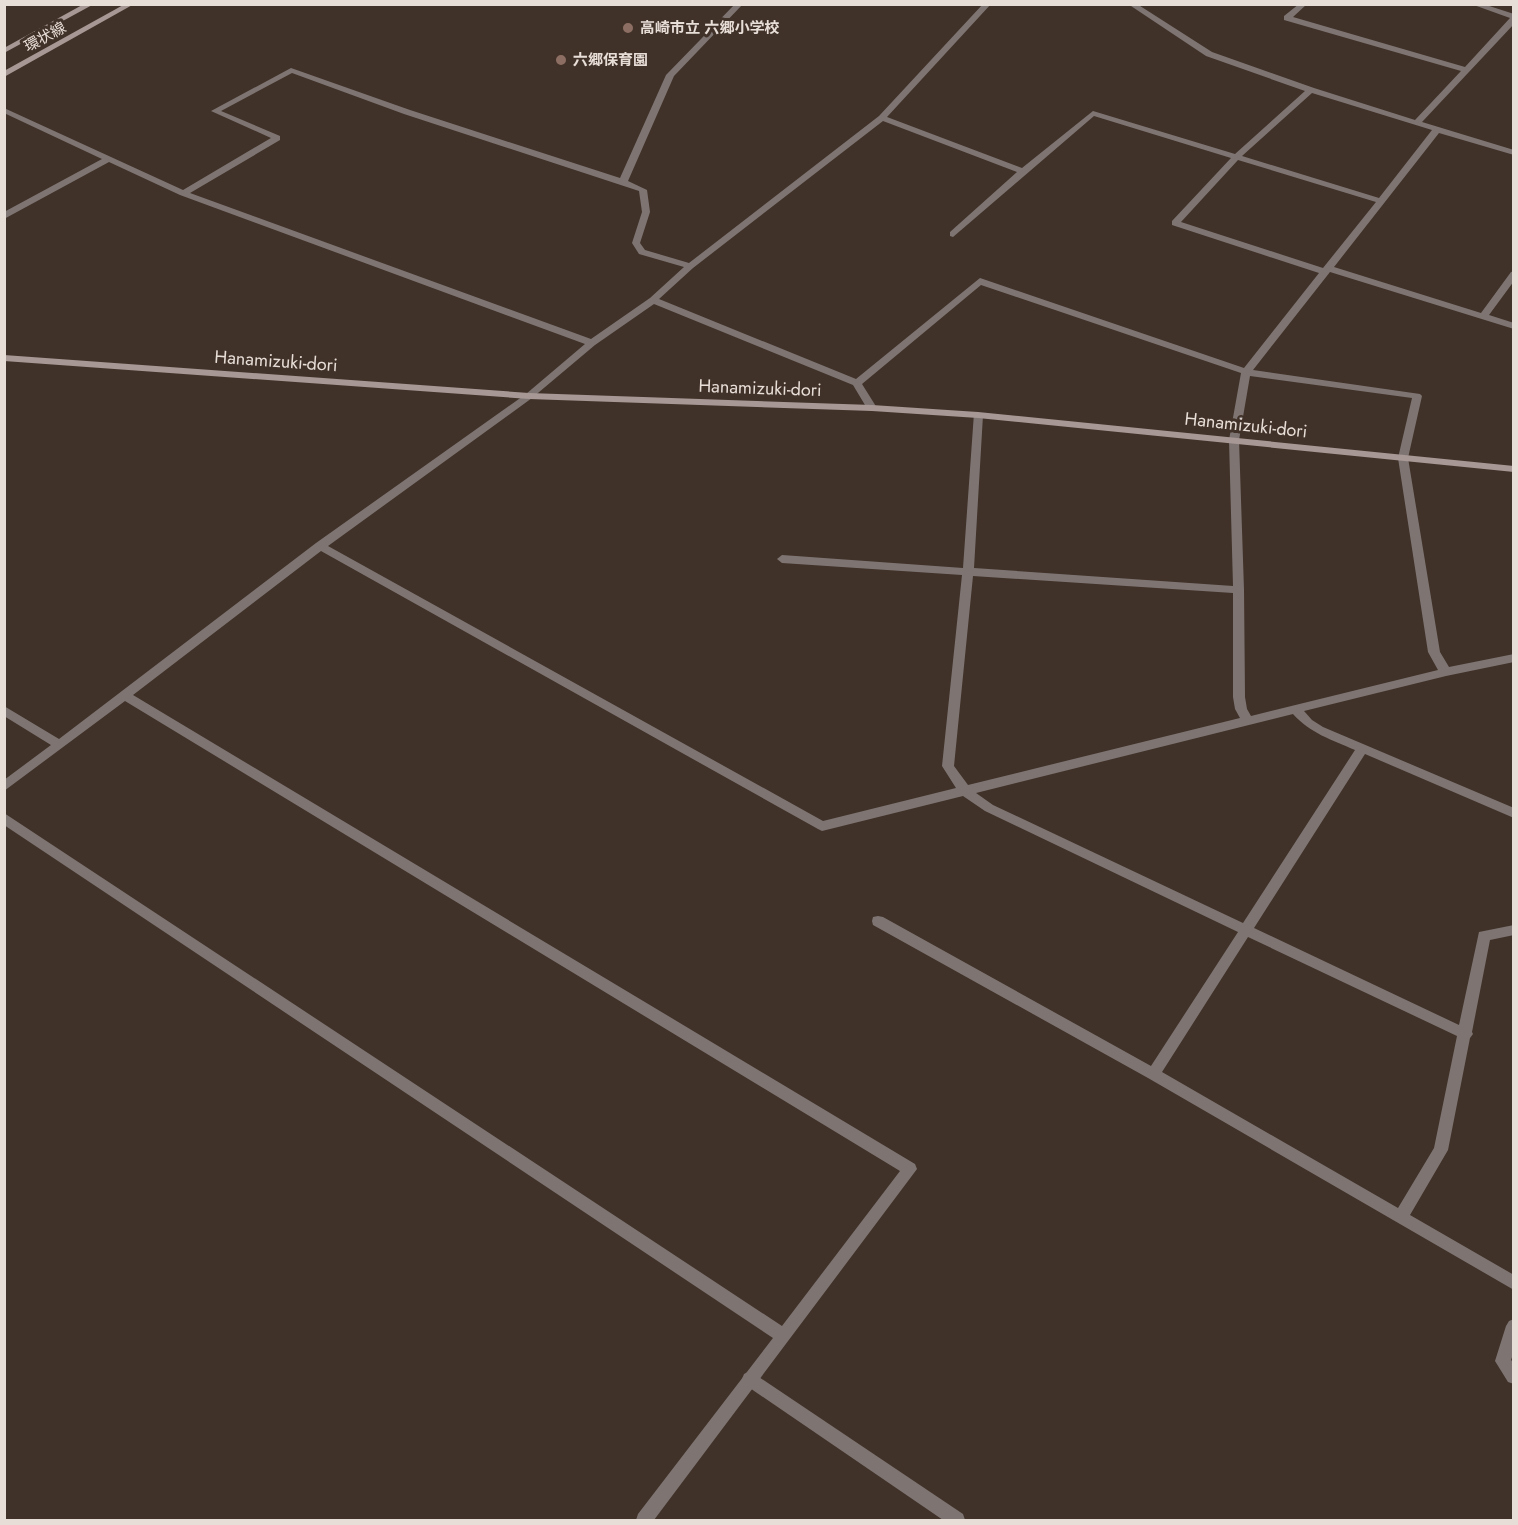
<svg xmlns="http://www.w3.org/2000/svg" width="1518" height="1525" font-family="Jost,'Noto Sans JP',sans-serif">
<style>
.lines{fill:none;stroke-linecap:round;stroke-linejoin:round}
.lane{fill:#7e7573;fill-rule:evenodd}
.street{fill:#7e7573;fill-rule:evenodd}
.secondary{fill:#a79895;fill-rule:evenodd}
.education-dot{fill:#8d6e63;stroke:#413229;stroke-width:2}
.labels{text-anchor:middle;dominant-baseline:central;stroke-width:6;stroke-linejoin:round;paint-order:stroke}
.far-poi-label{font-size:15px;font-weight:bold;fill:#e8ded8;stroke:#413229;text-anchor:start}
.far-street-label{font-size:15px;fill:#e8ded8;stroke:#413229}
.street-label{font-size:18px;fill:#e8ded8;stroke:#413229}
</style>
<rect width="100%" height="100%" fill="#413229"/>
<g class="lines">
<path class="lane" d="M750 1371 963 1514 965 1520H943L744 1384 742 1379 744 1374Z"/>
<path class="street" d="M735 4H743L674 76 628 181 647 190 650 212 640 243 645 250 689 263 879 116 983 4H991L887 117 1022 168 1093 111 1235 154 1305 91 1206 56 1128 4H1137L1212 52 1314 88 1415 120 1461 71 1284 20V16L1299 4H1307L1293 17 1465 67 1510 18 1471 4H1483L1514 14V24L1422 122 1514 150V155L1439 133 1334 267 1481 313 1511 272 1514 271V281L1489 315 1514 323V329L1330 272 1253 370 1420 394 1422 396 1408 458 1440 652 1449 667 1514 654V662L1446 676 1304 711 1312 720 1323 727 1514 808V818L1365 754 1254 928 1459 1025 1479 932 1514 925V935L1490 940 1472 1032 1473 1034 1470 1038 1448 1150 1410 1215 1514 1275V1290L1148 1078 873 925 872 921 873 917 878 916 883 917 1151 1066 1238 932 985 811 963 796 822 831 818 829 321 551 133 695 915 1164 917 1169 654 1520H636L638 1514 773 1338 4 825V813L782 1326 900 1171 125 701 4 791V780L51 745 4 716V706L59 739 316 543 526 394 585 344 180 195 109 162 4 219V212L102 159 4 113V108L183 190 271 138 211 111 291 68 410 110 620 178 666 75ZM292 73 404 114 639 191 642 212 632 243 639 254 684 267 650 298 591 339 190 193 280 140V136L221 111ZM1312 93 1432 130 1379 198 1242 156ZM1094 116 1231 158 1172 221V225L1319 273 1244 368 980 278 856 379 659 299 693 268 883 121 1017 172 950 232V236L953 237ZM1238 160 1376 202 1323 268 1181 222ZM981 285 1241 373 1229 440 1233 586 974 568 983 415 978 412 974 413 963 568 782 555 777 559 782 563 962 575 942 766 956 788 823 821 328 546 532 398 595 345 654 304 853 385 868 410 872 411 877 408 862 384ZM1250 376 1412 398 1398 458 1428 652 1438 670 1251 716 1247 709 1245 697 1244 590 1239 440ZM973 576 1233 593V697L1235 709 1240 718 968 785 954 766ZM1293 714C1310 733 1332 740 1355 750L1243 923 993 805 976 793ZM1248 937 1457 1036 1434 1148 1398 1208 1162 1072Z
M1514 1319V1352L1511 1360 1514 1363V1384L1508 1382 1495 1361 1506 1326 1509 1321Z"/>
<path class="secondary" d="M84 4H94L4 53V48Z
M125 4H134L4 77V71Z
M4 355 529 393 872 405 978 412 1514 466V472L978 418 872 411 529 399 4 361Z"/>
</g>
<g class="education-dot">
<circle cx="628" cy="28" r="6"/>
<circle cx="561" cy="60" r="6"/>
</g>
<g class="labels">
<g class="far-poi-label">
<text x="640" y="28">高崎市立 六郷小学校</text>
<text x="573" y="60">六郷保育園</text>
</g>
<g class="far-street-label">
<text transform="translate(45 37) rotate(-29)">環状線</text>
</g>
<g class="street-label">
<text transform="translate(276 361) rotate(4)">Hanamizuki-dori</text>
<text transform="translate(760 388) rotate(2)">Hanamizuki-dori</text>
<text transform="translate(1246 425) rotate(6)">Hanamizuki-dori</text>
</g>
</g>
<rect width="1518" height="1525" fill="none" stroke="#e8ded8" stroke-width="12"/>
</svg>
